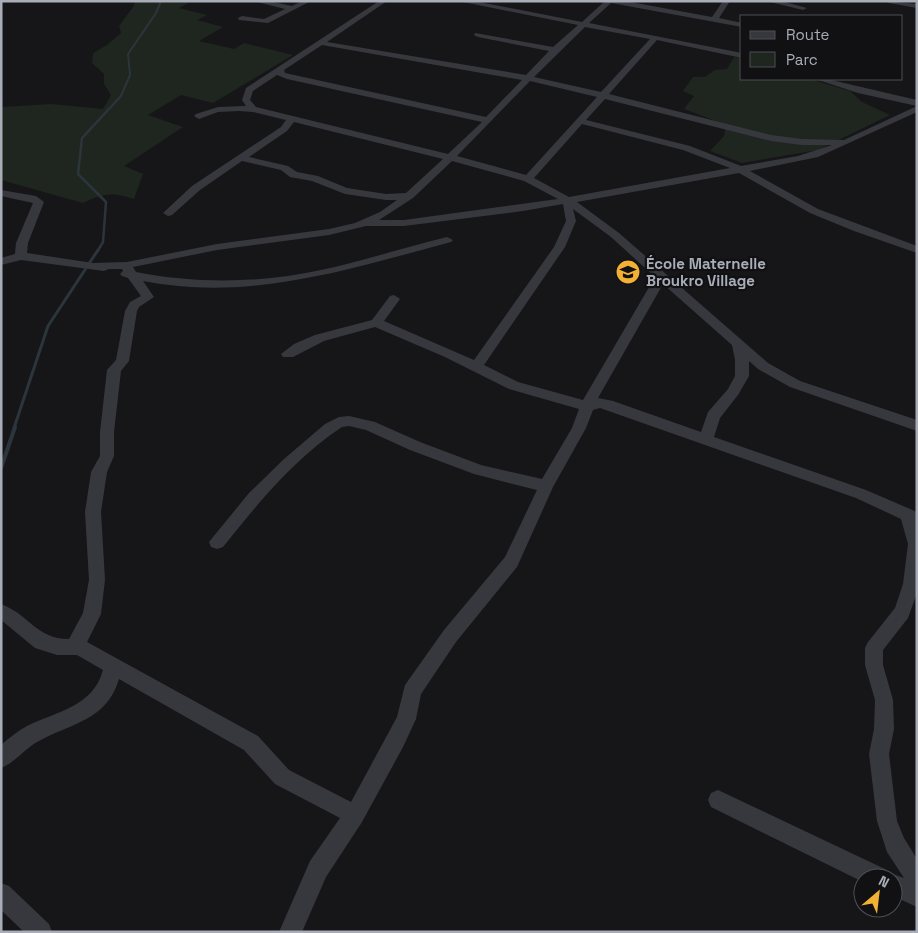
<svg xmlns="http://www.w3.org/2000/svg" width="918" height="933" font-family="'Space Grotesk',sans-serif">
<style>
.green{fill:#1e261f}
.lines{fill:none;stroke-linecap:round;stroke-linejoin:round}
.stream-far3{stroke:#2c353c;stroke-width:2}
.stream-far2{stroke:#2c353c;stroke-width:2.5}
.stream-far1{stroke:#2c353c;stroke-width:3}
.stream{stroke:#2c353c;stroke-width:4}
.minor{fill:#37383d;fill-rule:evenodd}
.labels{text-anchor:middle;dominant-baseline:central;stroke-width:4.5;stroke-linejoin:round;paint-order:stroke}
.far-poi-label{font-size:15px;font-weight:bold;fill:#a8adb8;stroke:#111113;text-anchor:start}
</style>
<rect width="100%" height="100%" fill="#161618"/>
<path class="green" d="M135 1H192L179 8 207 15 197 20 223 27 199 41 234 49 244 43 293 55 213 103 181 95 148 115 183 127 124 166 143 174 134 199C112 192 104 193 83 203L1 180V107L51 104 103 109 111 95 104 84V74L92 63 93 53 107 45 121 33 119 26 133 7Z
M734 57 742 58V79H810L850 91 862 102 890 115 818 150 742 163 710 151 724 136 726 125 684 109 694 96 683 91 693 77H705L715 70 727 69Z"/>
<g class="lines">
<path class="stream-far3" d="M107 111 121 96 130 75 128 54 156 13 161 1"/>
<path class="stream-far2" d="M97 252 103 242 106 202 78 174 82 138 108 110"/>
<path class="stream-far1" d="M14 428 48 326 98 250"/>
<path class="stream" d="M1 468 15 427"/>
<path class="minor" d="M253 1H269L292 6 302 1H311L268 23 239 20 238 18 242 16 264 19 285 9Z
M379 1H387L327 42 526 75 549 51 478 37 474 35 475 33 553 47 578 25 458 1H474L582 22 605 1H625L712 17 723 1H730L719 18 742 23V27L611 3 589 23 742 53V58L657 40 609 94 771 135 802 139 844 140 917 106V112L818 157 750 171 818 209 917 246V253L854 231 810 213 739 173 577 202 619 233 768 363 800 381 917 420V431L790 387 758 369 749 361V376L738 395 720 418 714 437 866 490 917 512V593L908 618 883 650V665L893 700 894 729 889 754 897 821 904 838 917 859V907L893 896V878H863V882L711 807 708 800 711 793 718 790 887 870 889 876 893 874 904 878 887 852 877 821 869 754 874 729 875 700 865 665V648L868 642 895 608 903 584 908 544 901 519 856 498 600 408 593 410 586 428 553 487 517 567 456 642 421 694 416 719 403 747 362 822 326 877 302 932H279L310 861 340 818 275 784 244 750 119 679C107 720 72 723 39 741 25 748 16 762 1 768V745C9 738 18 731 27 726 57 711 93 707 103 670L77 655H57L35 648 1 620V604C30 615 36 639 69 639L83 613 89 580 85 512 91 472 100 456V432L107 370 116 360 125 311 130 302 141 296 128 278 122 276 120 274 123 271 122 269H109L104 271 21 260 1 265V258L15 254 16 243 33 203 1 196V190L36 196 44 202 28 243 27 253 93 263 127 262 217 244 329 229 355 223 380 212 397 200H386L345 194 312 181 290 177 281 170 242 161 200 190 172 215 168 216 163 213 192 186 281 127 286 120 253 112 239 111 218 112 199 119 194 116 196 114 218 107 246 106 242 100 246 88ZM585 27 650 39 601 92 534 77ZM322 45 522 80 486 117 285 73 284 70ZM277 75 287 79 482 122 448 154 256 107 250 100 253 91ZM530 81 597 97 526 175 457 156ZM605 99 771 141 802 145H832L798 156 741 166 690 146 586 120ZM294 122 443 159 406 193 386 194 347 188 318 176 297 172 288 166 249 157 287 131ZM582 124 683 150 730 168 569 197 534 178ZM452 161 524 181 558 199 404 220H379L413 198ZM563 204 566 221 554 247 474 360 384 321 400 299 394 295 390 296 372 320 315 335 294 344 281 354 283 357H293L324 341 375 327 445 357 509 389 579 409 572 428 542 479 481 465 420 442 375 422 349 416 339 417 325 424 284 459 249 493 209 542 211 547 217 549 223 547C258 503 295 458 342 427L349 426 366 430 410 450 474 474 537 490 505 557 444 630 405 685 397 717 351 802 289 770 258 736 87 642 101 614 105 580 101 512 107 472 114 456V432L121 371 129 361 137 311 139 307 154 297 143 281C249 302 350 269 451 242L453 240 447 237C405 247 364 261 321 270 261 283 197 284 136 272L133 267 217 250 329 235 366 226H404L523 211ZM573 209 611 237 655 277 583 400 518 382 484 365 565 247 576 221ZM663 284 732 345 735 360V376L728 389 708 412 701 432 613 401 598 398Z
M766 1H781L807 8 803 10Z
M886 1 917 4V8L889 3Z
M815 79H827L917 100V106L858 93Z
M1 883 9 886 49 924 52 932H24L1 910Z"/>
</g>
<defs>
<symbol id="school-disc" viewBox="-11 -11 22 22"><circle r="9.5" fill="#f2b134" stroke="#111113"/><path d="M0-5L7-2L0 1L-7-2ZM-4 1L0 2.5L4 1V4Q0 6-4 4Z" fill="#111"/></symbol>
</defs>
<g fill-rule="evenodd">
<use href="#school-disc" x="614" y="258" width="28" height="28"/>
</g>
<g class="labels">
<g class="far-poi-label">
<text x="646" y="263">École Maternelle<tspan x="646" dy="17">Broukro Village</tspan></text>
</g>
</g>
<rect width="918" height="933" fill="none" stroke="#a8adb8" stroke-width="5"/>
<rect x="740" y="15" width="162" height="65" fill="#111113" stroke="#4d4f55"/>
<rect x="750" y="31" width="25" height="8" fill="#37383d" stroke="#4d4f55"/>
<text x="786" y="40" font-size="15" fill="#a8adb8">Route</text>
<rect x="750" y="52" width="25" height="15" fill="#1e261f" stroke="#4d4f55"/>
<text x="786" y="65" font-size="15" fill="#a8adb8">Parc</text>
<g transform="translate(878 893) rotate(28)"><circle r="24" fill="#111113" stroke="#4d4f55"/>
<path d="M0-4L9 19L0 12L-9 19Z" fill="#f2b134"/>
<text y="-8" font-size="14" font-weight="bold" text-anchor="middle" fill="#a8adb8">N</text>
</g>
</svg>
